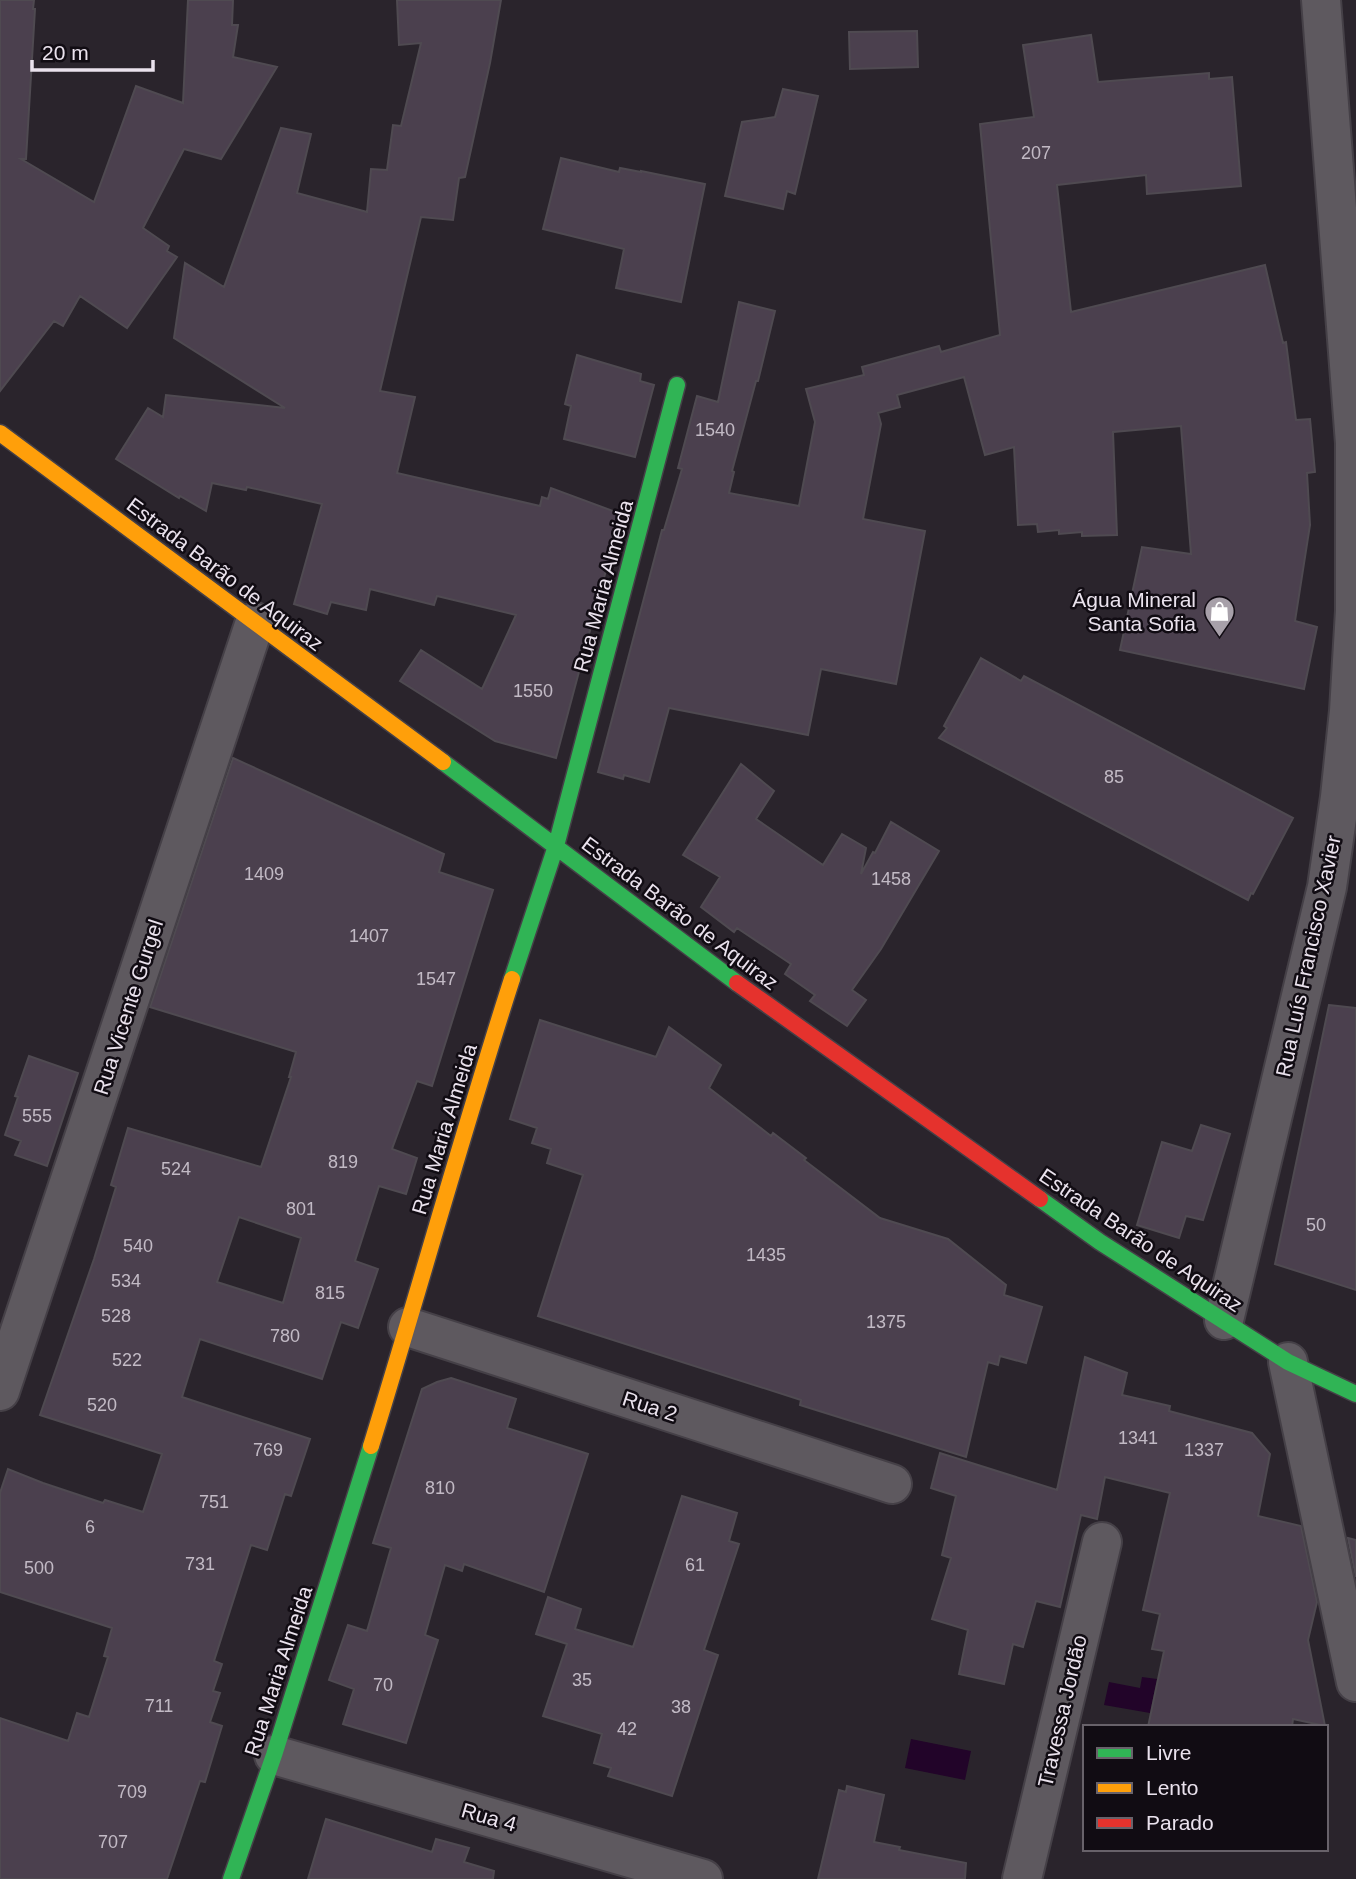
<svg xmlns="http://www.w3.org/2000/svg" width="1356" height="1879" font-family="Arial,sans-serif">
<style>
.water{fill:#220429}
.building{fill:#4b404e;stroke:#4f4a51;stroke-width:2;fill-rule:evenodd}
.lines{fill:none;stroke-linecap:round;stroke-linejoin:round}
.street-casing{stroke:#454047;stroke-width:42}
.fast-casing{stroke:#454047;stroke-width:19}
.slow-casing{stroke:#454047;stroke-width:19}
.jam-casing{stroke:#454047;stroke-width:19}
.street{stroke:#5e595f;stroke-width:38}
.fast{stroke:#30b455;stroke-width:16}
.slow{stroke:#ff9f0a;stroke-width:16}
.jam{stroke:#e5322d;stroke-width:16}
.labels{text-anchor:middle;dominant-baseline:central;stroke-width:5;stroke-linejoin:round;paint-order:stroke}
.number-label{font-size:18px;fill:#c2bac5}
.street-label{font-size:21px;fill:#eae2ed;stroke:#110c13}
.poi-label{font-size:21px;fill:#eae2ed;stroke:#110c13;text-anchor:end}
</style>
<rect width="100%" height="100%" fill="#2a242c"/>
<path class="water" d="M1142 1677 1157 1679 1150 1713 1104 1705 1109 1682 1140 1688Z
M911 1739 971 1751 965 1780 905 1768Z"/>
<path class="building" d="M0 0H34L33 9H35L26 159H21L94 202 136 86 183 103 188 0H233L232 25H238L233 57 277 67 221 159 184 149 143 228 169 246 167 251 177 257 127 328 80 296 63 326 54 321 0 391Z
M397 0H501L490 63 465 177 459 178 453 220 421 217 380 391 415 397 397 473 540 506 542 497 548 499 551 488 621 514 556 758 495 741 400 681 421 650 482 689 516 615 437 596 434 605 370 589 366 610 331 602 327 614 294 604 322 504 247 487 246 490 212 483 206 511 180 496 179 498 116 459 148 408 163 417 166 395 285 408 174 338 185 263 224 287 281 128 311 134 297 193 367 212 371 169 387 170 393 125 401 126 421 43 399 45Z
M917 31 918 67 850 69 849 32Z
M1091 35 1098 82 1209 73V79L1232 77 1241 186 1147 194 1146 175 1057 185 1071 312 1265 265 1283 343 1286 342 1296 420 1310 419 1315 472 1307 473 1310 525 1295 621 1317 627 1304 689 1120 650 1142 547 1191 554 1181 426 1113 432 1117 535 1082 536V532L1059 534V530L1038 532 1037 524 1018 525 1014 447 985 455 964 377 897 395 900 407 878 413 881 424 863 519 925 531 896 684 821 669 808 735 669 708 649 782 624 775 623 779 598 772 662 530H664L682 469 678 468 697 396 718 402 739 302 775 311 758 381H756L732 471 734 472 729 493 799 506 815 422 806 389 864 375 862 367 939 346 941 352 1000 335 980 124 1034 117 1023 45Z
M783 89 818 96 795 194 787 191 783 209 725 196 742 122 775 117Z
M561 158 619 172 620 168 641 172V171L705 184 681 302 616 288 624 249 543 229Z
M577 355 641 374 640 381 654 385 635 457 564 439 571 406 565 404Z
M981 658 1021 681 1024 676 1293 818 1253 894 1251 893 1248 900 939 738 947 728 944 726Z
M233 758 444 854 439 872 493 890 432 1086 417 1081 392 1149 417 1158 406 1194 379 1186 355 1261 378 1269 358 1328 341 1322 322 1379 200 1339 182 1397 310 1439 291 1496 285 1494 267 1550 251 1545 214 1661 222 1664 213 1691 220 1693 210 1722 222 1726 205 1782 200 1781 167 1879H0V1718L68 1741 77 1713 89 1717 108 1657 104 1656 112 1628 0 1592V1493L8 1469 43 1483 103 1503 105 1500 143 1512 162 1454 40 1415 94 1259 116 1187 111 1185 128 1128 261 1167 291 1077H289L296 1052 150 1007ZM239 1217 301 1238 283 1303 217 1282Z
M741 764 774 791 756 819 823 865 842 834 866 848 861 874 873 852 875 853 891 822 939 851 881 949 852 990 866 1000 847 1026 810 1001 815 995 785 974 791 964 737 928 734 932 701 907 720 877 683 855Z
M1329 1005 1356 1008V1290L1275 1264Z
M540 1020 656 1057 669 1027 721 1065 709 1088 771 1136 773 1133 806 1158 804 1160 880 1218 948 1239 1006 1285 1004 1295 1042 1307 1026 1363 1000 1356 998 1365 988 1362 966 1457 800 1405 801 1400 538 1316 583 1175 547 1163 551 1149 532 1143 537 1128 510 1119Z
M29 1056 78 1073 47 1166 15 1155 21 1141 5 1135 18 1097 15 1096Z
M1201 1125 1230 1134 1203 1220 1186 1216 1179 1238 1137 1225 1162 1142 1192 1151Z
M1085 1357 1127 1373 1122 1395 1170 1406 1169 1411 1252 1433 1270 1454 1258 1516 1301 1526 1317 1602 1308 1640 1325 1726 1293 1719 1292 1727H1148L1164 1651 1152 1649 1160 1614 1143 1610 1170 1493 1105 1477 1097 1519 1081 1515 1060 1607 1036 1601 1023 1647 1013 1644 1004 1684 959 1674 968 1630 932 1619 951 1558 942 1555 956 1496 931 1488 940 1453 1057 1490Z
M451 1378 516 1399 507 1428 588 1454 544 1592 464 1564 462 1571 445 1565 425 1635 438 1640 406 1743 343 1724 354 1689 329 1680 348 1625 367 1631 391 1548 373 1543 422 1389 437 1382Z
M682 1496 737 1513 729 1541 739 1544 704 1650 718 1655 672 1796 608 1776 611 1768 594 1763 602 1734 543 1716 567 1644 536 1634 548 1597 581 1609 575 1629 633 1647Z
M1348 1538 1356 1540V1577Z
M847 1786 884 1795 874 1842 900 1847 899 1850 966 1863 965 1879H818L839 1790 846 1792Z
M326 1819 432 1852 436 1839 469 1848 464 1862 494 1871 493 1879H308Z"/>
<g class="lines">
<defs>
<path id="street" d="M1224 1320 1327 887 1340 797 1349 711 1355 611V443L1321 0
M408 1327 892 1484
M1288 1362 1356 1682
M0 1391 255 622
M274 1755 703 1879
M1022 1879 1102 1542"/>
<path id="fast" d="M443 762 737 983
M512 979 556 846 677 385
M1040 1199 1100 1242 1288 1362 1356 1394
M231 1879 274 1755 371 1446"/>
<path id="slow" d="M0 433 443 762
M371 1446C419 1291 462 1134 512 979"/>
<path id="jam" d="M737 983 1040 1199"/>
</defs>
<use href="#street" class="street-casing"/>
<use href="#fast" class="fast-casing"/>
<use href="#slow" class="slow-casing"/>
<use href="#jam" class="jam-casing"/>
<use href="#street" class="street"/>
<use href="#fast" class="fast"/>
<use href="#slow" class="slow"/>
<use href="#jam" class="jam"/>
</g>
<defs>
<symbol id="shop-pin" viewBox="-11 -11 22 30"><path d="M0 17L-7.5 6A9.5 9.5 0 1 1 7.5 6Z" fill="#a7a0a9" stroke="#110c13"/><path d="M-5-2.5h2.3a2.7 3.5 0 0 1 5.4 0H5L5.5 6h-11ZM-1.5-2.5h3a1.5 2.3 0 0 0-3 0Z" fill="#fff"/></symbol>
</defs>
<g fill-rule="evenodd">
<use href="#shop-pin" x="1202" y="594" width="35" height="47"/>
</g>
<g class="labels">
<g class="number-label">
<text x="1036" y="153">207</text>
<text x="715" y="430">1540</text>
<text x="533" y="691">1550</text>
<text x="1114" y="777">85</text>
<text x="264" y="874">1409</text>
<text x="891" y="879">1458</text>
<text x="369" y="936">1407</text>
<text x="436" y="979">1547</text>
<text x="37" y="1116">555</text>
<text x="343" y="1162">819</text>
<text x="176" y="1169">524</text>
<text x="301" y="1209">801</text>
<text x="1316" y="1225">50</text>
<text x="138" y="1246">540</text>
<text x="766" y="1255">1435</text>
<text x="126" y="1281">534</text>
<text x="330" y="1293">815</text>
<text x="116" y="1316">528</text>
<text x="886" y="1322">1375</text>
<text x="285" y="1336">780</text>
<text x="127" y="1360">522</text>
<text x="102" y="1405">520</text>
<text x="1138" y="1438">1341</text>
<text x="268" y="1450">769</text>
<text x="1204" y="1450">1337</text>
<text x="440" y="1488">810</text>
<text x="214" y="1502">751</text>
<text x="90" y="1527">6</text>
<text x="200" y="1564">731</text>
<text x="695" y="1565">61</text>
<text x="39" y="1568">500</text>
<text x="582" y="1680">35</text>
<text x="383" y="1685">70</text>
<text x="159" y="1706">711</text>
<text x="681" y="1707">38</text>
<text x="627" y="1729">42</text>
<text x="132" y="1792">709</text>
<text x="113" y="1842">707</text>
</g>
<g class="street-label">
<text transform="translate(225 574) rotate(37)">Estrada Barão de Aquiraz</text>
<text transform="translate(603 586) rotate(-75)">Rua Maria Almeida</text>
<text transform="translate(680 913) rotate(37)">Estrada Barão de Aquiraz</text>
<text transform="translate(1308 956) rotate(-78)">Rua Luís Francisco Xavier</text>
<text transform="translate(128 1007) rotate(-72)">Rua Vicente Gurgel</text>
<text transform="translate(444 1129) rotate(-73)">Rua Maria Almeida</text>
<text transform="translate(1141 1240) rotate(34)">Estrada Barão de Aquiraz</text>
<text transform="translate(650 1406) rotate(18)">Rua 2</text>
<text transform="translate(278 1671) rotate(-72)">Rua Maria Almeida</text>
<text transform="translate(1062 1711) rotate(-77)">Travessa Jordão</text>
<text transform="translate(489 1817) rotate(16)">Rua 4</text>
</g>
<g class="poi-label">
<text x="1196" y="599">Água Mineral<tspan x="1196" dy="24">Santa Sofia</tspan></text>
</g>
</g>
<rect x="1083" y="1725" width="245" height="126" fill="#110c13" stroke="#68626a" stroke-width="2"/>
<rect x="1097" y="1748" width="35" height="10" fill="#30b455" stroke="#68626a" stroke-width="2"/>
<text x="1146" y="1760" font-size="21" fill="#eae2ed">Livre</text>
<rect x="1097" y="1783" width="35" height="10" fill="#ff9f0a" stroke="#68626a" stroke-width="2"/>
<text x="1146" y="1795" font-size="21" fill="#eae2ed">Lento</text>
<rect x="1097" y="1818" width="35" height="10" fill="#e5322d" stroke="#68626a" stroke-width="2"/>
<text x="1146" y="1830" font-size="21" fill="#eae2ed">Parado</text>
<path d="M32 60v10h121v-10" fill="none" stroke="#eae2ed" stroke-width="3.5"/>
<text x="42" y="60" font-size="21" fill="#eae2ed" stroke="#110c13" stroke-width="5" paint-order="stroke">20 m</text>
</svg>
